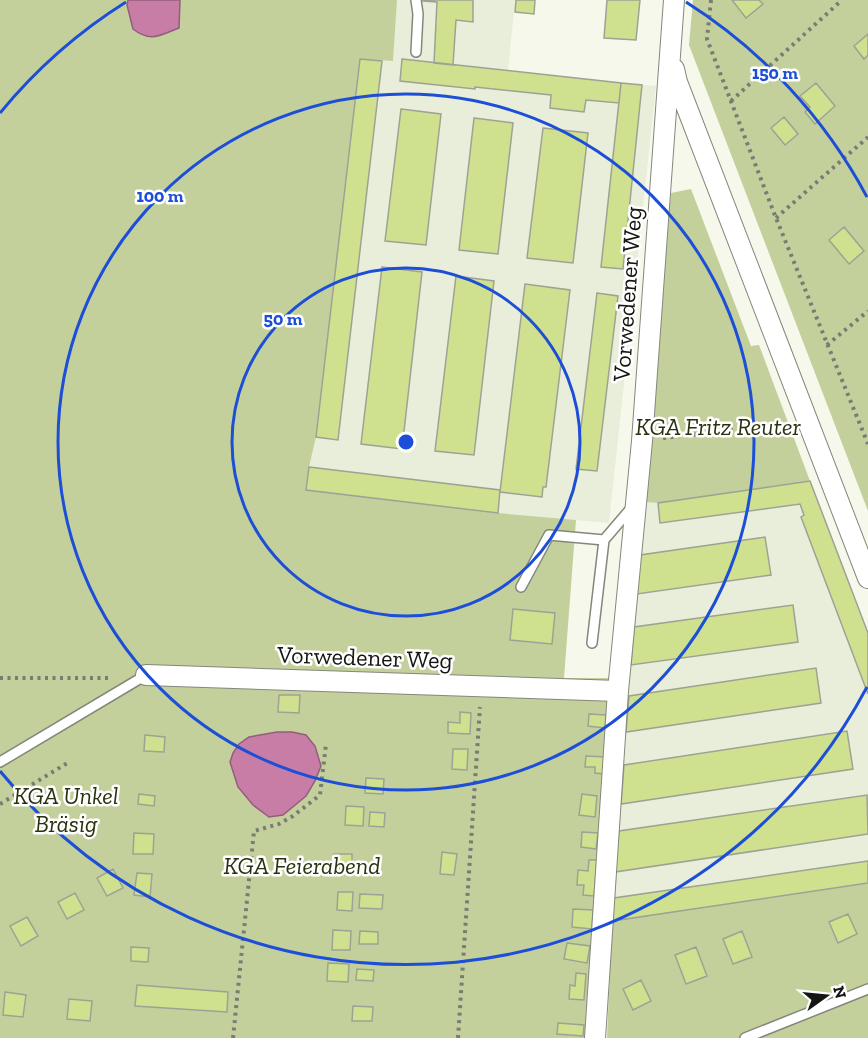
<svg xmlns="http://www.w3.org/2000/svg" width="868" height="1038" font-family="'Zilla Slab',serif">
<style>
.built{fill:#e8eed9}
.green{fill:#c3d09c}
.water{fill:#c87da7;stroke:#925e7a;stroke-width:1.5}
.building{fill:#cfe18f;stroke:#9ea295;stroke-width:1.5}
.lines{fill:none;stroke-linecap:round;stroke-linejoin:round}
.service-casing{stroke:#84877c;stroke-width:12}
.minor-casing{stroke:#84877c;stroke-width:22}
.path{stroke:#7a7c74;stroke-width:4;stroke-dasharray:3 4.5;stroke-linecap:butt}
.service{stroke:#fff;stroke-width:9}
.minor{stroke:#fff;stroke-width:20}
.ring{fill:none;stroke:#1d4ed8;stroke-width:3}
.labels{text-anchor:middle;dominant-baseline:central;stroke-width:5;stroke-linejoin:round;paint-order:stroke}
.street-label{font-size:24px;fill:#151612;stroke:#fff}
.park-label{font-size:24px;font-style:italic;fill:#2a310e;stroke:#fff}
.centre{fill:#1d4ed8;stroke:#fff;stroke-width:3}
.ring-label{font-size:18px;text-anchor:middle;font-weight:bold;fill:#1d4ed8;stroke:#fff;stroke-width:5;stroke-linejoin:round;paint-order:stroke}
</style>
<rect width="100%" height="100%" fill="#f5f8eb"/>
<path class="built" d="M397 0H515L508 71 656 86 609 523 498 513 306 490 309 467 316 437 360 59 393 61Z
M810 481 868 633V883L612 921 643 502 658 503Z"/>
<path class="green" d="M0 0H397L393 61 360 59 316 437 309 467 306 489 498 513 576 520 564 678H611L586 1038H0Z
M693 0H868V511L689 45Z
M691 189 751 346 759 345 810 481 658 503 643 502 671 193Z
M868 883V1038H607L612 921Z"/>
<path class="water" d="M128 0H180L179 28C160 35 151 43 133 29L127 5Z
M277 732H292L306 735 315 746 321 766 315 781 306 796 283 815 269 817 253 805 238 787 230 762 233 753 239 744 249 737Z"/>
<path class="building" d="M423 0H473V22L456 20 453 65 434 63 437 2 423 1Z
M516 0H535L534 14 515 12Z
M607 0H640L636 40 604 38Z
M732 0H759L763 4 746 18Z
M868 34V55L864 59 854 46Z
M360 59 382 61 338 440 316 437Z
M402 59 621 83 619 103 586 100 584 112 550 108 551 95 475 87V89L400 81Z
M621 83 642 85 623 269 601 267Z
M816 83 835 106 815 124 805 112 810 107 800 96Z
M401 109 441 114 426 245 385 241Z
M784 117 798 134 785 145 771 128Z
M474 118 513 123 498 254 459 250Z
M543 128 588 133 573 263 527 258Z
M844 227 864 251 849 264 829 240Z
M382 267 422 272 402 449 361 444Z
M456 276 494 281 474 455 435 451Z
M525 284 570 290 546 487H543L542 497 500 492Z
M597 293 618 296 597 471 576 469Z
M309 467 500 490 498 513 306 490Z
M810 481 868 633V694L801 517 804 515 800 504 660 523 658 503Z
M765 537 771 575 637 594 640 555Z
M793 605 798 642 631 665 634 627Z
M513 609 555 613 552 644 510 640Z
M816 668 821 703 626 732 629 696Z
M279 695H300L299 713 278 712Z
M460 712 471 713 470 734 448 733V722L460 723Z
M589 714 606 715 605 728 588 726Z
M847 731 853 769 621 804 624 765Z
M145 735 165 737 164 752 144 751Z
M453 749H468L467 770 452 769Z
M586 756 606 757 605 774 595 773V767H585Z
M366 778 384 779 383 794 365 793Z
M139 794 155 796 154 806 138 804Z
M582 794 597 796 595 817 579 815Z
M867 795 868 834 615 872 619 831Z
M346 806 364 807 363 826 345 825Z
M370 812 385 813 384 827 369 826Z
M582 832 598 833 596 849 581 847Z
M134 833 154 834 153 854H133Z
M442 852 457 854 454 875 440 874Z
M334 854H352V868H334Z
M589 860H597L594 896 583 895 584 885H577L578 870 588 871Z
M868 861V883L612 921 614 898Z
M113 869 123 888 107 896 97 878Z
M137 873 152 874 150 897 134 895Z
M338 892H353L352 911 337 910Z
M75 893 84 910 67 919 58 902Z
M360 894 383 895 382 909 359 908Z
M573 909 593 910 592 929 572 927Z
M848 914 857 934 838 943 829 922Z
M27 917 38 936 21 946 10 926Z
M333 930 351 931 350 950H332Z
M360 931 378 932V944H359Z
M742 931 752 957 733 964 723 939Z
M567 943 590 946 587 963 564 959Z
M131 947 149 948 148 962 131 961Z
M696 947 707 976 686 984 675 955Z
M328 963 349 964 348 982 327 981Z
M357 969 374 970 373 981 356 980Z
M576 973 586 974 584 1000 569 999 570 985 575 986Z
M641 980 651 1001 633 1010 623 989Z
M137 985 228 992 227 1012 135 1006Z
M5 992 26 995 23 1017 3 1015Z
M69 999 92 1001 90 1021 67 1019Z
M353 1006 373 1007 372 1021H352Z
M558 1023 584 1025 583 1036 557 1034Z"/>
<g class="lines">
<defs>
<path id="service" d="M416 0 418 14 416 52
M521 587 549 535 604 540
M592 643 604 540 633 506
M0 762 146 675
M745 1038 868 989"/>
<path id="minor" d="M674 69 677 82 868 578
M146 675 618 691 642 441 674 0
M595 1038 618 691"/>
</defs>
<use href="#service" class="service-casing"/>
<use href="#minor" class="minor-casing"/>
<path class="path" d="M711 0 707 39 776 218 868 444
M731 101 842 0
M776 218 868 137
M827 345 868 311
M663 438 761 427
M0 678H109
M0 804 69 762
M233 1038 254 831 279 824 293 816 320 795 326 744
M458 1038 480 707"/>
<use href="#service" class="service"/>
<use href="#minor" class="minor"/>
</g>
<g class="ring">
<circle cx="406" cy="442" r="174"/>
<circle cx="406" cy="442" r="348"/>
<path d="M867 687A522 522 0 0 1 0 771M0 113A522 522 0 0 1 126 2M686 2A522 522 0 0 1 867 197"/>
</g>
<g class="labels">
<g class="street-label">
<text transform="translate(627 294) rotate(-86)">Vorwedener Weg</text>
<text transform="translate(365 657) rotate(2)">Vorwedener Weg</text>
</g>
<g class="park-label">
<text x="718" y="426">KGA Fritz Reuter</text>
<text x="66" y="795">KGA Unkel<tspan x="66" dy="28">Bräsig</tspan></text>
<text x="302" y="865">KGA Feierabend</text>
</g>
</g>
<circle cx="406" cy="442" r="9" class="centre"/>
<g class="ring-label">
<text x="775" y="79">150 m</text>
<text x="160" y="202">100 m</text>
<text x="283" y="325">50 m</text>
</g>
<g transform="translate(826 996) rotate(75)" stroke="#ffffff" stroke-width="4.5" paint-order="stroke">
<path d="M0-4.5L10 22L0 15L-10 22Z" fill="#151612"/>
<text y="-9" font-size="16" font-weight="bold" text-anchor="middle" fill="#151612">N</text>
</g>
</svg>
